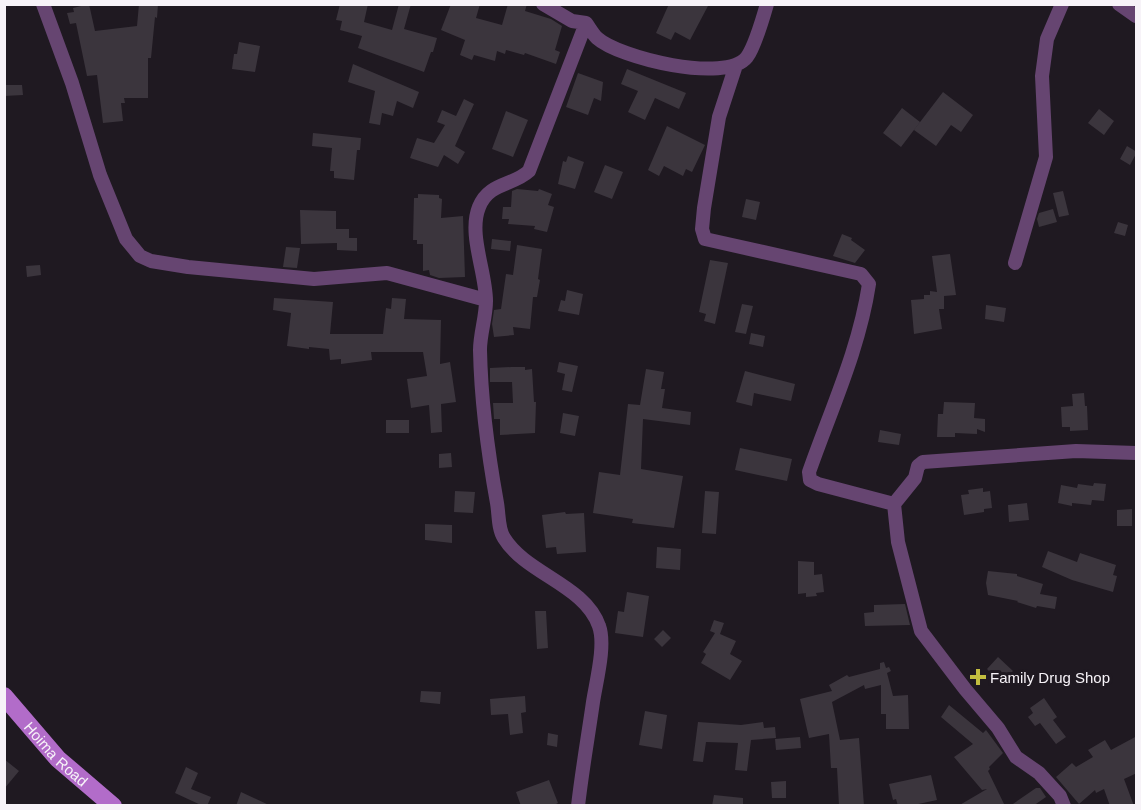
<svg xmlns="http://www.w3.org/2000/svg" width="1141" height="810" font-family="Arial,sans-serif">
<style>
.building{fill:#3b353d}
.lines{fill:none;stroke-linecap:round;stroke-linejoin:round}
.minor{stroke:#664571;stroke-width:14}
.primary{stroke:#b26cc9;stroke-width:18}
.poi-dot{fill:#c2bd3f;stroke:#1f1921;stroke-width:2}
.labels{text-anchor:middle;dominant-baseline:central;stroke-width:6;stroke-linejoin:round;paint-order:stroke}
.poi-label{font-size:15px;fill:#f7f3f8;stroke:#1f1921;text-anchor:start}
.street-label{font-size:15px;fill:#f7f3f8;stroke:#1f1921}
</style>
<rect width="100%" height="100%" fill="#1f1921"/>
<path class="building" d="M89 4 95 31 137 26 139 4H158L157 18 155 17 151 58H148V98H124L125 103H121L123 121 103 123 97 75 87 76 76 23 70 24 67 13 74 12 73 8Z
M340 4H368L364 22 392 30 399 4H411L404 29 437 38 433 52H431L424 72 358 48 362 36 340 30 342 21 336 20Z
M451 4H480L476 18 502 25 508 4H527L525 11 551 19 562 26 555 50 560 52 556 64 525 53 524 55 506 50 505 54 497 51 495 61 474 55 472 60 460 55 465 40 441 30Z
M669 4H709L690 40 675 32 671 40 656 33Z
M239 42 260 46 255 72 232 69 234 54H237Z
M353 64 419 92 413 108 397 101 393 116 382 113 380 125 369 123 375 91 348 82Z
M627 69 686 93 679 109 655 98 645 120 628 112 638 91 621 84Z
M578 73 603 82 601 101 594 98 588 115 566 107Z
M4 85H22L23 95 4 96Z
M943 92 973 115 961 132 951 125 936 146 914 130Z
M464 99 474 104 455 146 465 152 458 164 444 155 438 167 410 158 417 138 434 143 445 125 437 122 442 110 456 116Z
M902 108 920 122 901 147 883 133Z
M1099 109 1114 121 1104 135 1088 123Z
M506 111 528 120 513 157 492 149Z
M667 126 705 145 692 172 686 169 683 176 664 166 659 176 648 170Z
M313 133 361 138 360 150H357L354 180 334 178V171H330L332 148 312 146Z
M1127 146 1137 152 1130 165 1120 159Z
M568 156 584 162 575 189 558 184 563 161 566 162Z
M605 165 623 172 612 199 594 192Z
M517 189 538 191 539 189 552 194 548 205 554 207 547 232 534 229 535 226 508 224 509 219H502L503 207H511L512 191Z
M1063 191 1069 215 1059 217 1053 193Z
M418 194 439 195V198L442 199 441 218 463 216 465 277 439 278 430 275 429 270 423 271V244H417V240H413L414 198H418Z
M746 199 760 202 756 220 742 217Z
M1053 209 1057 222 1039 227 1037 219 1039 213Z
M300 210 336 211V229H349V238H357V251L337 250V243L301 244Z
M1118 222 1128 225 1125 236 1114 233Z
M842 234 852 238 851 240 865 250 855 263 833 256Z
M492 239 511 241 510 251 491 249Z
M517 245 542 249 538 279 540 280 537 297H533L530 329 513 327 514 335 494 337 492 324 494 310 501 309 506 274 513 275Z
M286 247 300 248 297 268 283 267Z
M950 254 956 295 944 296V309H939L942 329 914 334 911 300 924 299V295H930V291L937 292 932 256Z
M710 260 728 263 715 324 704 321 706 314 699 312Z
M40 265 41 275 27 277 26 266Z
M567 290 583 294 579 315 558 311 561 300 565 301Z
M274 298 333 302 330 334H383L386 308 391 309 392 298 406 299 404 319 441 320 440 364 450 362 456 402 441 404 442 432 431 433 429 405 411 408 407 379 427 376 423 352H371L372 360 341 364V359L330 360 329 349 309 347V349L287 346 291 313 273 310Z
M742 304 753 306 746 334 735 332Z
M986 305 1006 308 1004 322 985 319Z
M751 333 765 336 763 347 749 344Z
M559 362 578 366 572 392 562 390 565 374 557 372Z
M512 367H525V370L532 369 534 402H536L535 433 500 435V419H494L493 403H513L512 382H490V368Z
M646 369 664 372 661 389H665L662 408 691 412 690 425 643 419 641 469 683 476 674 528 632 523 633 519 593 513 599 472 620 475 628 404 640 405Z
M745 371 795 384 791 401 754 393 752 406 736 402Z
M1084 393 1085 406H1087L1088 430 1070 431V427H1062L1061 407 1073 406 1072 394Z
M944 402 975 403 974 418 985 419V432L977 429V434L955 433V437H937L938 414H943Z
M563 413 579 416 575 436 560 433Z
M386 420H409V433H386Z
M880 430 901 434 899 445 878 442Z
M740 448 792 459 787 481 735 470Z
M451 453 452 467 439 468V454Z
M1094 483 1106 484 1104 501 1092 500 1091 505 1072 503V506L1058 503 1061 485 1077 488 1078 484 1093 486Z
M983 488V492L990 491 992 508 984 509V512L964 515 961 495 969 494 968 490Z
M455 491 475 492 473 513 454 512Z
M705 491 719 492 716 534 702 533Z
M1027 503 1029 520 1009 522 1008 505Z
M1132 509V526H1117V510Z
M565 512 566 514 584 513 586 552 557 554 556 547 546 548 542 515Z
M425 524 452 525V543L425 540Z
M657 547 681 549 680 570 656 568Z
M1048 551 1077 562 1080 553 1116 565 1113 575 1117 576 1113 592 1072 580 1042 567Z
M798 561 814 562V575L822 574 824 592 816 593 817 596 806 597V593L798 594Z
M988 571 1017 574V576L1043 584 1040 594 1057 597 1055 609 1037 606 1036 608 1017 602 1018 601 988 595 986 583Z
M627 592 649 596 643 637 615 633 618 611 624 612Z
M905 604 910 625 865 626 864 613 874 612V605Z
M535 611H546L548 648 537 649Z
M714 620 724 623 720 634 736 641 730 654 742 661 730 680 701 663 706 654 703 652 715 633 710 631Z
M663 630 671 638 662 647 654 639Z
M998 657 1013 671 1001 683 987 669Z
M884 662 886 668 889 667 891 671 887 673 893 696 908 695 909 729H886V714H881V685L865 689 864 685 832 702 840 740 859 738 864 806H839L837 768H831L829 734 809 738 800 699 832 691 829 685 847 675 849 677 880 669V663Z
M421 691 441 692 440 704 420 702Z
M525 696 526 712 521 713 523 733 510 735 508 714 491 715 490 699Z
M1044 698 1057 717 1053 720 1066 737 1056 744 1040 723 1035 726 1028 717 1033 713 1030 708Z
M949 705 983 733 986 730 1003 753 989 767 990 769 988 771 1005 806H958L987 789 982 790 954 757 973 744 941 717Z
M645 711 667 715 662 749 639 745Z
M698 722 741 725 763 722 764 728 775 727 776 738 751 740 747 771 735 770 738 743 706 742 703 762 693 761Z
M548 733 558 735 557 747 547 745Z
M1137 736V773L1124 779 1134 806H1110L1104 789 1096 793 1095 790 1079 804 1056 777 1072 763 1076 767 1093 757 1088 750 1105 740 1111 750Z
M800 737 801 748 776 750 775 739Z
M4 759 19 771 4 789Z
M186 767 198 773 191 789 211 797 207 806H203L175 793Z
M931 775 937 800 909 806H898L896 799 893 800 889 784Z
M549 780 558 803 552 806H521L516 792Z
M786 781V798H772L771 782Z
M1036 788H1040L1046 797 1033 806H1010Z
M241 792 271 806H236Z
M714 795 743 798V806H712Z"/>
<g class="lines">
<path class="minor" d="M43 4 72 83 100 175 126 239 140 256 151 261 188 267 314 279 387 273 486 300
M543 4 572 21 586 23C589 27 593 34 597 38 619 58 726 84 747 57 755 46 763 18 767 4
M1119 4 1136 16
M736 65 719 117 704 208 702 229 705 239 861 274 869 284C859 350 831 409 809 472L810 480 818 484 894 504
M1015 263 1046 157 1042 76 1047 39 1062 4
M578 806C582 771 588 737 593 702 596 682 606 645 599 626 585 585 526 574 504 538 498 529 499 514 497 503 488 453 481 401 480 350 480 334 486 317 486 301 486 272 468 234 479 207 489 182 513 186 529 171L586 23
M1064 806 1060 796 1039 773 1016 757 998 728 965 689 921 631 898 542 894 504 915 478 918 466 923 462 1076 451 1136 453"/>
<path class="primary" id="s1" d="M4 696 58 759 113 806"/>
</g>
<path class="poi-dot" d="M975 668h6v6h6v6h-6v6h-6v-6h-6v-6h6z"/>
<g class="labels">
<g class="poi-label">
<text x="990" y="677">Family Drug Shop</text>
</g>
<g class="street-label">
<text stroke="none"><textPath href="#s1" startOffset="78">Hoima Road</textPath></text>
</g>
</g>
<rect width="1141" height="810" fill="none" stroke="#f7f3f8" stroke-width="12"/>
</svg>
